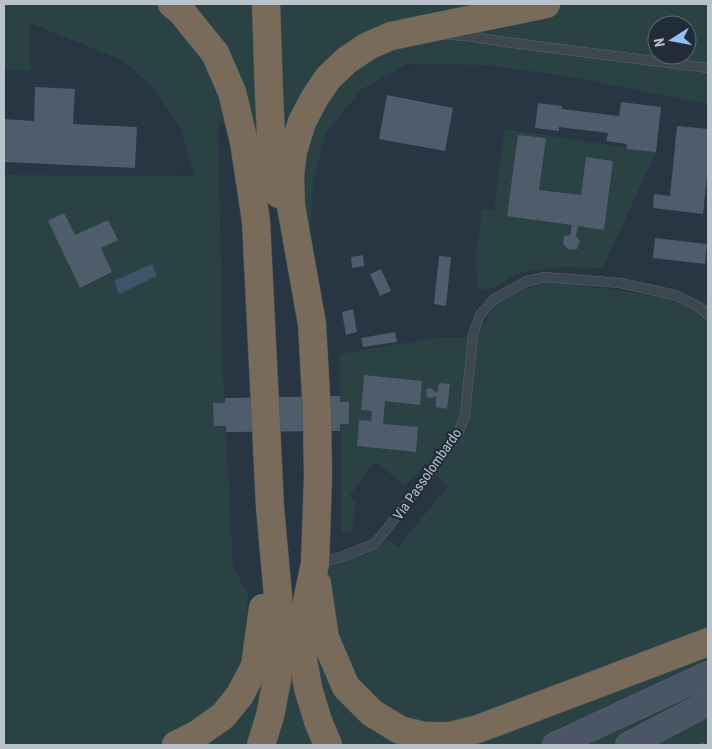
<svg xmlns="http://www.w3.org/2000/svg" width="712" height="749" font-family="'Roboto Condensed',sans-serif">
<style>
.green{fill:#2a4244;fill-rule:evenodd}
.water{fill:#3f536b}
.building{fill:#4e5c6b}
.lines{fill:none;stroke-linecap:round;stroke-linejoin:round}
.service-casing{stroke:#5b6570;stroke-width:10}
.secondary-casing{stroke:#5b6570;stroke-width:26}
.motorway-casing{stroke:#47525d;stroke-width:29}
.path{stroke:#485f60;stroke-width:2.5;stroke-dasharray:4 4;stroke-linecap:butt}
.service{stroke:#3c4752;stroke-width:9}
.secondary{stroke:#4a5665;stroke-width:25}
.motorway{stroke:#786b5a;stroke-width:28}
.labels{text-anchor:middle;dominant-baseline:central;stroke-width:4.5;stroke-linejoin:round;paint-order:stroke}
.street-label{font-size:14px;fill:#bac2cc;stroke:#212c38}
</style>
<rect width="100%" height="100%" fill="#283543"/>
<path class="green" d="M4 4H708V104L559 75 485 65 408 64 362 89 325 134 313 184 310 231 297 174 307 135 218 123 223 371 233 568 248 593 246 630 313 651 322 566 389 540 398 547 448 486 439 478 426 464 405 485 375 462 349 496 356 502 352 533 341 532 340 354 440 337H478L496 302 535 279 708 303V745H4V175L194 176 181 129 155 89 122 60 30 23V71L4 70ZM657 25H687V55H657Z
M504 129 656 152 603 268 561 267 518 273 489 290 477 289 476 254 482 209 494 210Z"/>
<path class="water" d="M152 264 157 276 119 294 114 281Z"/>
<path class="building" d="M35 87 75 89 73 124 137 127 135 168 4 162V119L34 121Z
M387 95 453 108 445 151 379 139Z
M621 102 661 107 656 152 626 149 627 144 606 141 608 133 559 127V131L535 128 538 103 562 106V109L619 116Z
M677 126 708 129V165L703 214 653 208 654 194 670 196Z
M518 135 546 138 539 190 581 195 586 157 613 161 604 230 578 226 576 236 580 241 577 249 569 250 563 244 564 236 570 235 572 225 507 216Z
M64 213 75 235 108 220 118 240 101 248 112 272 80 288 48 221Z
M655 238 707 244 705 264 653 258Z
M363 255 364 266 352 268 351 257Z
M439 256 451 257 446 306 434 304Z
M381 269 391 291 380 296 370 274Z
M353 309 357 332 346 335 342 312Z
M395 332 397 342 363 347 361 338Z
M364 375 422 381 420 405 385 401 383 424 418 427 416 452 357 446 359 420 371 421 372 411 361 410Z
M439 383 450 384 447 409 436 407V396L432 398 427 397 426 390 430 388 437 393Z
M340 396V402H349V424H340V431L226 432V426H214L213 403H225V398Z"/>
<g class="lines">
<defs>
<path id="service" d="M450 35 468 36 505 42 708 68
M318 563 341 557 374 544 382 535 432 471 458 434 465 415 473 335 480 315 494 299 527 281 545 277 620 283 675 295 698 306 708 315"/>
<path id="secondary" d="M555 745 708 674
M628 745 708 703"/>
<path id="motorway" d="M172 4 181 11 197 31 215 53 232 92 244 142 256 221 270 507 278 596 277 680 270 716 261 745
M266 4 269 93 272 156 279 194
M317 584 325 638 346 687 372 713 400 730 425 736H450L478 729 708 642
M176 745 196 735 223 716 240 695 255 666 263 608
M328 745 318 721 308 688 303 659V620L315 564 318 477 317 414 312 324 291 206 290 176 293 151 302 122 314 99 328 78 347 60 368 46 391 36 546 4"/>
</defs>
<use href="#service" class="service-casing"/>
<use href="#secondary" class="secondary-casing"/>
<use href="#motorway" class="motorway-casing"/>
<path class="path" d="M700 745 708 741"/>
<use href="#service" class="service"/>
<use href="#secondary" class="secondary"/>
<use href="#motorway" class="motorway"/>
</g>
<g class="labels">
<g class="street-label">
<text transform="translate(427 474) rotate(-55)">Via Passolombardo</text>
</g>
</g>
<rect width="712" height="749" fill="none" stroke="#bac2cc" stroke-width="10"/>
<g transform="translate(672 40) rotate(259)"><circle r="24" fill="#212c38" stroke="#5e6873"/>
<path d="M0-4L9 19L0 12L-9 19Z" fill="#95bff6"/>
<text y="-8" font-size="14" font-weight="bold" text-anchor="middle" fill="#bac2cc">N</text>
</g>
</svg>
